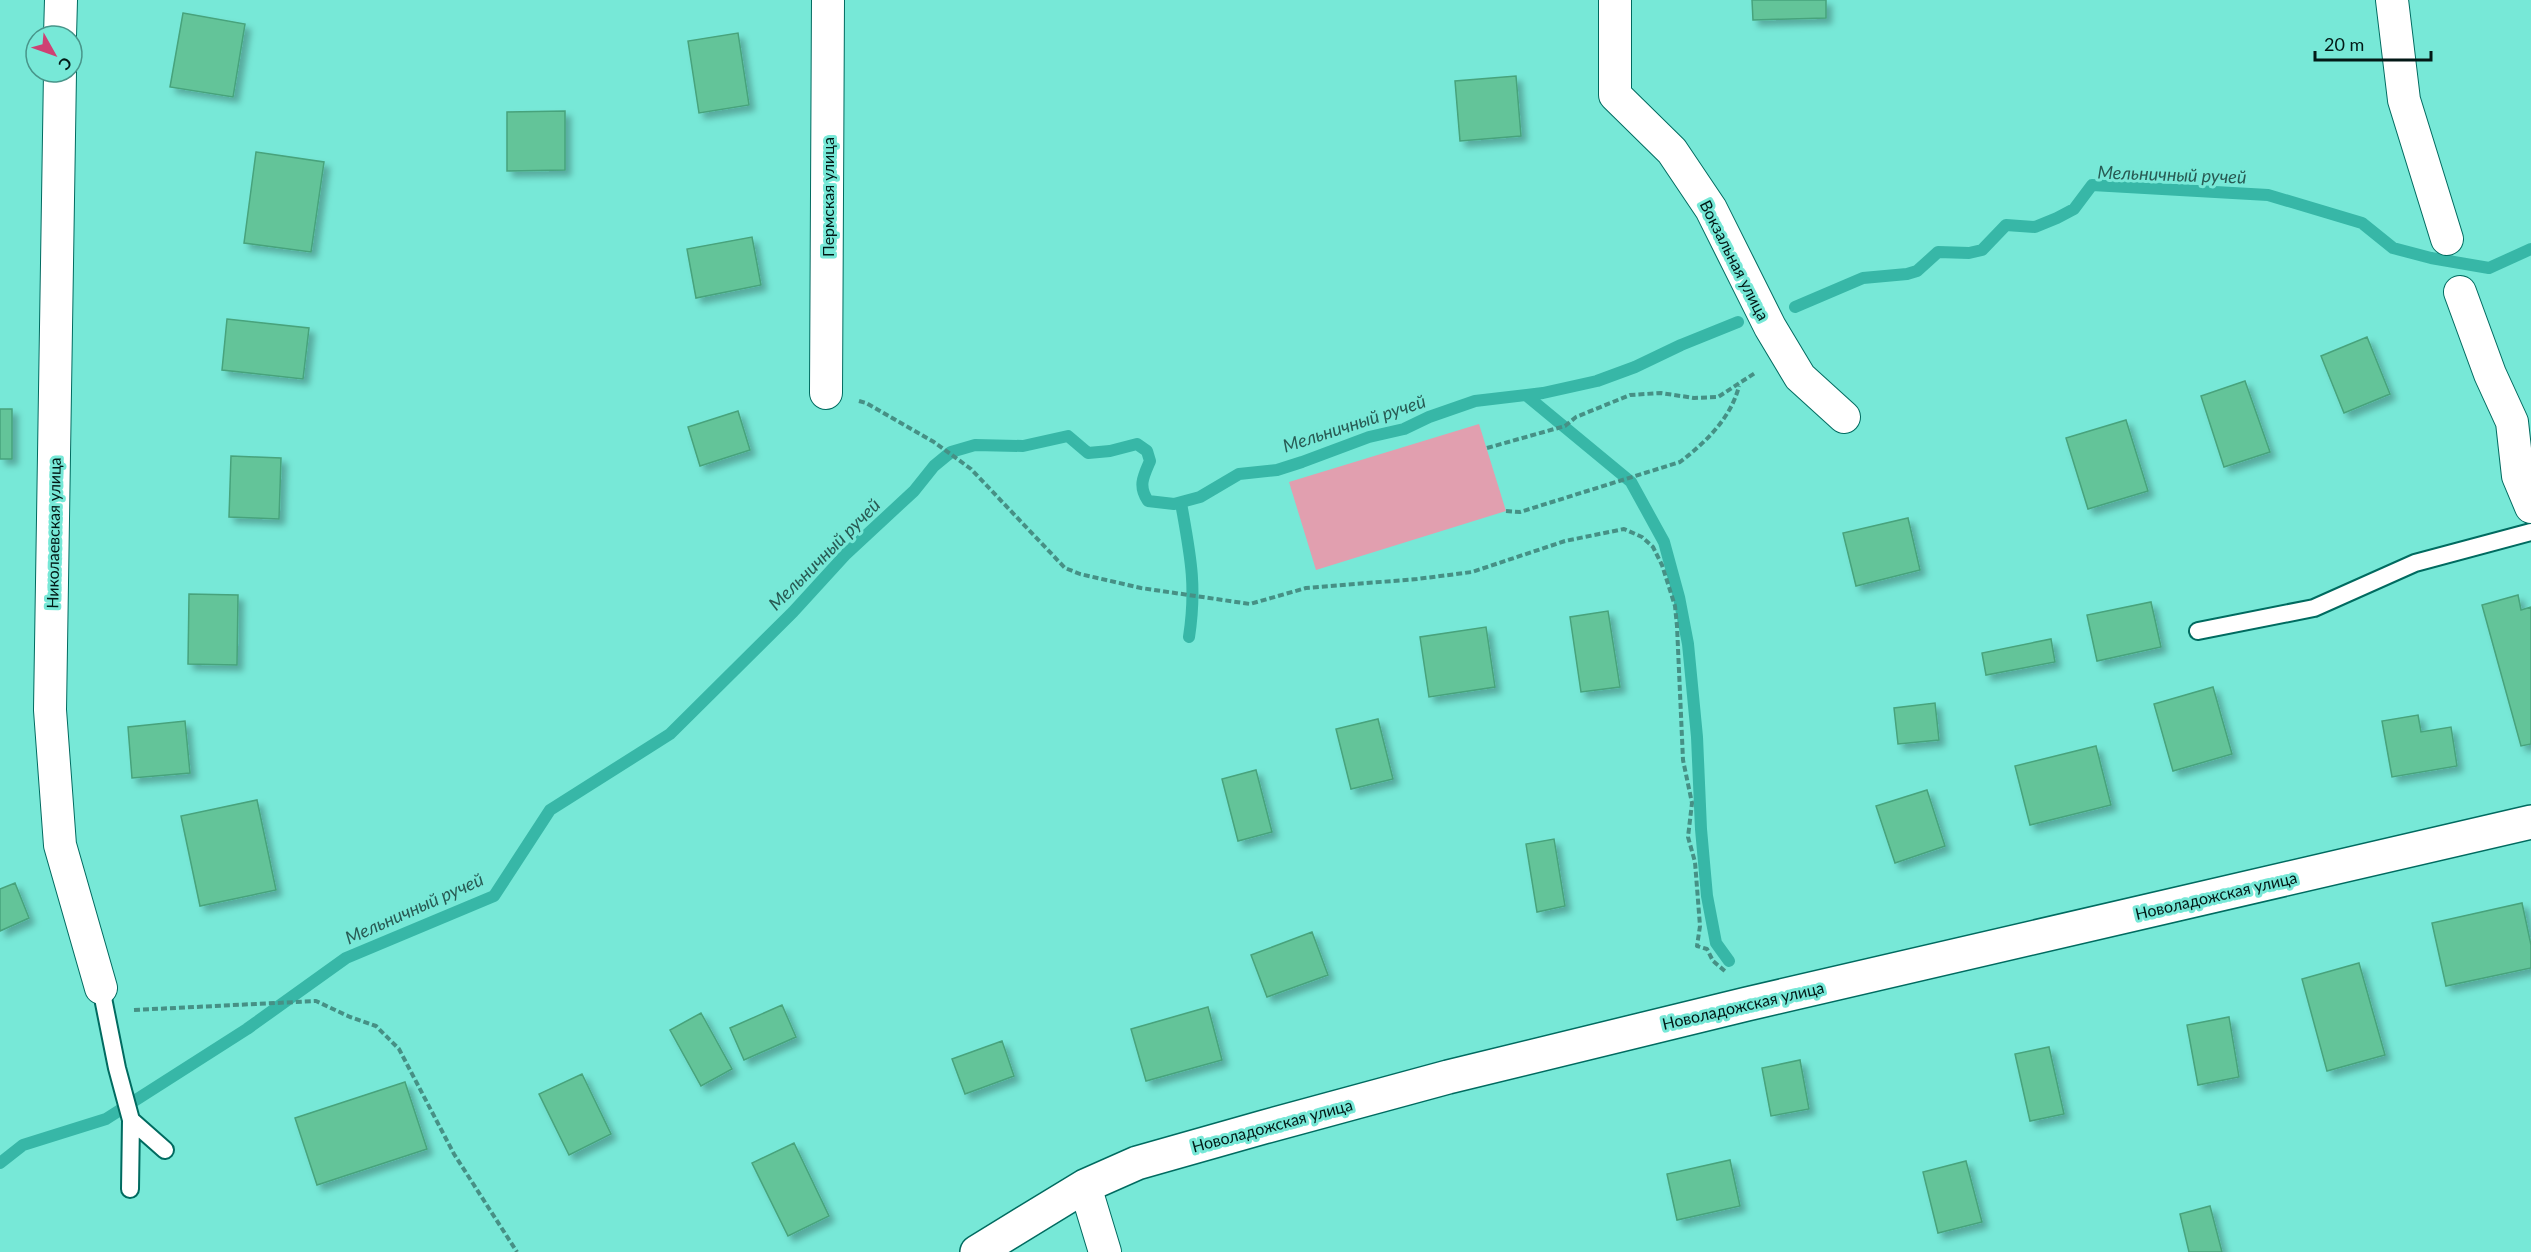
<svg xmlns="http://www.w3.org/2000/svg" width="2531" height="1252" font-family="Lato,sans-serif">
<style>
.green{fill:#e19faf}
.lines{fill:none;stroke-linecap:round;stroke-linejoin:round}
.stream{stroke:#37b7a7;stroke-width:12}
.building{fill:#64c499;stroke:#47a37c;stroke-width:1.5;filter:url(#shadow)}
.service-casing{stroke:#006b60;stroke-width:20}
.minor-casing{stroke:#006b60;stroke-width:34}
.tertiary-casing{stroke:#006b60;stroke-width:36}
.path{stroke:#469085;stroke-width:4;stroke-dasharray:6 3;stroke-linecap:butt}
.service{stroke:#fff;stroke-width:16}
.minor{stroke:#fff;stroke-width:32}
.tertiary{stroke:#fff;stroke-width:33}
.labels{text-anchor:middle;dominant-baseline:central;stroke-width:6;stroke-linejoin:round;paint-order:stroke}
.street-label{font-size:16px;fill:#021916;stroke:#77e8d7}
.water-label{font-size:18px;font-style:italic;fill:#285b54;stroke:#77e8d7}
</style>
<defs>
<filter id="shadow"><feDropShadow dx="5.5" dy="5.5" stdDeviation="3" flood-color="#0004"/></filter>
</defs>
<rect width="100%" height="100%" fill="#77e8d7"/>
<path class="green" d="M1479 424 1506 511 1316 570 1289 482Z"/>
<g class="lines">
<path class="stream" d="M1795 307 1863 278 1907 274 1917 271 1938 252 1969 253 1982 250 2006 225 2035 227 2057 218 2074 209 2092 185 2268 195 2362 223 2393 248 2431 258 2489 268 2531 249
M1527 396 1631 482 1664 542 1679 597 1688 644 1697 737 1701 829 1707 896 1716 943 1729 961
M1181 503C1190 554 1197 585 1189 637
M0 1163 23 1145 106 1119 247 1029 346 958 494 896 550 810 670 734 793 612 846 554 914 491 934 466 951 452 975 445 1023 446 1068 436 1088 453 1110 451 1137 444 1147 451 1150 461C1143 477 1138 486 1148 501L1174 504 1200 497 1239 474 1277 470 1302 462 1369 437 1404 429 1429 417 1475 401 1543 393 1597 381 1635 367 1681 345 1738 322"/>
</g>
<path class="building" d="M1752 0H1826V18L1753 20Z
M183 13 245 24 233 97 170 87Z
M738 33 749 105 699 113 688 41Z
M1516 76 1521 136 1460 141 1455 81Z
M565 111V170L507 171V112Z
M256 152 324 162 311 252 244 243Z
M752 237 761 285 696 298 687 249Z
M227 319 309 328 303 379 222 370Z
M2367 337 2390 394 2344 413 2321 356Z
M2245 381 2270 452 2224 467 2201 396Z
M0 409H12V459H0Z
M738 411 750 450 700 466 688 427Z
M2126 420 2148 491 2088 509 2066 438Z
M231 456 281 458 279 519 229 517Z
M1908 518 1920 570 1856 586 1843 533Z
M189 594 238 595 237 665 188 664Z
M2518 595 2521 610 2531 607V744L2521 746 2482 605Z
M2151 602 2161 647 2097 661 2087 615Z
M1608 611 1620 687 1581 692 1570 617Z
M1486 627 1495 687 1429 697 1420 637Z
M2051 639 2055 662 1986 675 1982 653Z
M2213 687 2232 754 2173 771 2154 704Z
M1935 703 1939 740 1898 744 1894 708Z
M2418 715 2421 732 2451 727 2457 766 2392 777 2382 721Z
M1378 719 1393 779 1351 789 1336 729Z
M185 721 190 773 132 778 128 727Z
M2096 746 2111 805 2030 825 2015 766Z
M1256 770 1272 832 1238 841 1222 779Z
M1927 790 1945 846 1895 863 1876 806Z
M257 800 276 890 200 906 181 816Z
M1554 839 1565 906 1537 912 1526 844Z
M15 883 29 918 0 931V889Z
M2522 903 2531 945V968L2446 986 2432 923Z
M1312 932 1328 975 1267 997 1251 955Z
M2359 963 2385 1055 2327 1071 2302 979Z
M782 1005 796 1037 744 1060 730 1028Z
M1208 1007 1222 1060 1146 1081 1131 1029Z
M701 1013 732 1069 701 1086 670 1030Z
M2229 1017 2239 1077 2198 1085 2187 1025Z
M1002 1041 1014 1076 965 1094 952 1059Z
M2049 1047 2064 1114 2030 1121 2015 1054Z
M1800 1060 1809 1109 1771 1116 1762 1068Z
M582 1074 611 1134 569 1155 539 1094Z
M405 1082 427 1149 317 1185 295 1118Z
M794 1143 829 1216 788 1236 752 1163Z
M1730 1160 1740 1206 1677 1220 1667 1174Z
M1966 1161 1982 1222 1938 1233 1923 1172Z
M2210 1206 2222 1252H2189L2180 1214Z"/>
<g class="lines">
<defs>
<path id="service" d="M2198 631 2314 608 2415 563 2531 532
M101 988 117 1068 131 1120 130 1189
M131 1120 165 1150"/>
<path id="minor" d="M1615 0V95L1672 151 1711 209 1770 327 1800 377 1844 417
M2392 0 2404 100 2447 239
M60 36 61 0
M60 72 50 710 60 845 101 988
M2460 292 2490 374 2512 422 2518 476 2531 507
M826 393 828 0
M1085 1186 1105 1252"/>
<path id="tertiary" d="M977 1252 1085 1186 1137 1163 1264 1127 1448 1077 1747 1004 2531 822"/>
</defs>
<use href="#service" class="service-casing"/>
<use href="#minor" class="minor-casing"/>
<use href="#tertiary" class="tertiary-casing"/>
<path class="path" d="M859 401 866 403 934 442 971 469 1065 568 1080 574 1141 588 1250 604 1306 588 1417 579 1472 572 1565 541 1624 529 1642 537 1653 547 1662 565 1675 606 1677 626 1683 760 1692 803 1688 837 1695 862 1700 926 1697 946 1707 949 1713 961 1726 972
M1487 448 1565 426 1576 417 1630 395 1661 393 1694 398 1718 397 1755 373
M1506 511 1520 512 1680 462C1706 442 1731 418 1739 386
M134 1010 316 1001 350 1017 376 1026 399 1049 454 1154 517 1252"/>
<use href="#service" class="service"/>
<use href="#minor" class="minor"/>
<use href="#tertiary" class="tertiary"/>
</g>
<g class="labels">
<g class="street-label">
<text transform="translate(827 197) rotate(-90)">Пермская улица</text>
<text transform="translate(1735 260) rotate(63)">Вокзальная улица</text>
<text transform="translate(53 533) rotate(-89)">Николаевская улица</text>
<text transform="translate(2216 895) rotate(-13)">Новоладожская улица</text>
<text transform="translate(1743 1005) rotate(-13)">Новоладожская улица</text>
<text transform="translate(1272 1125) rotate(-15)">Новоладожская улица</text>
</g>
<g class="water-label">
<text transform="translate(2172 174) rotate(2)">Мельничный ручей</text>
<text transform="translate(1354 423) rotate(-18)">Мельничный ручей</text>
<text transform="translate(824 554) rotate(-45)">Мельничный ручей</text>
<text transform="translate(414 908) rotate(-24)">Мельничный ручей</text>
</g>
</g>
<g transform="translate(54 54) rotate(130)"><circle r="28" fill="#77e8d7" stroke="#48958a" stroke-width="1.5"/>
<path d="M0-4.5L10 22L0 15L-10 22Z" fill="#ce4173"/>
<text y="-9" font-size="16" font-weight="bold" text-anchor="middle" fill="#021916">С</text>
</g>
<path d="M2315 51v9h116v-9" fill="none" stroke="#021916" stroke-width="3"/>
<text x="2324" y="51" font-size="18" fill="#021916" stroke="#77e8d7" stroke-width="4.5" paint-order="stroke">20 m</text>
</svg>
